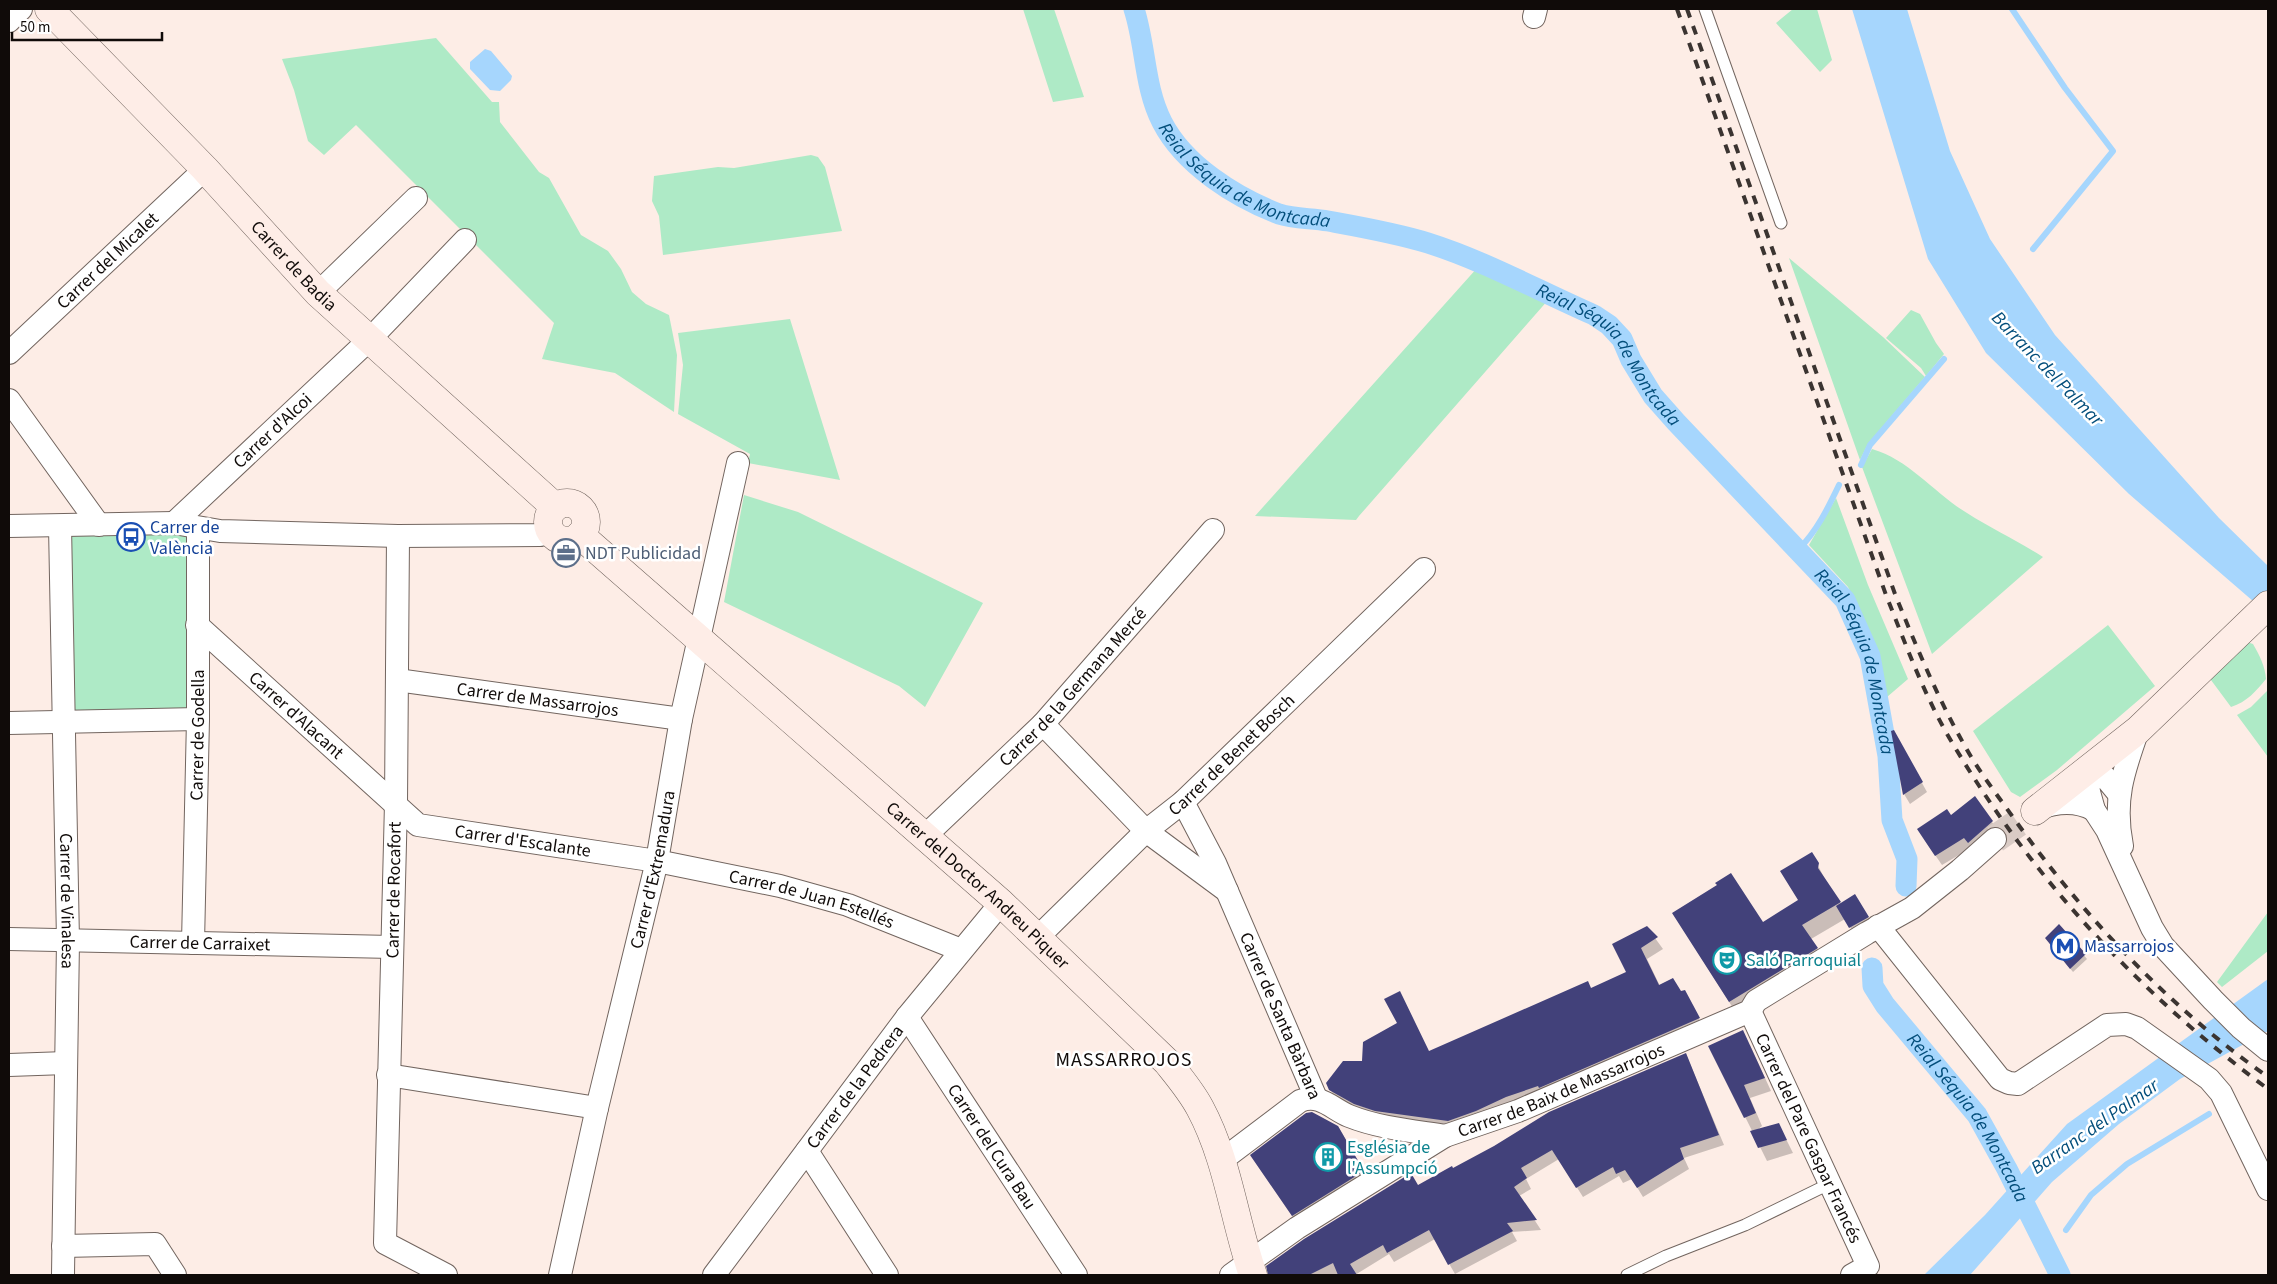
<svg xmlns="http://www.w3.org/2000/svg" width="2277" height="1284" font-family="'Source Sans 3',sans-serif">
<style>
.green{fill:#aeeac6}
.water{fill:#a6d6fd}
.shadow{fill:#0003}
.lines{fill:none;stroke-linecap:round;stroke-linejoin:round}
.stream{stroke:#a6d6fd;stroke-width:6}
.canal{stroke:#a6d6fd;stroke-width:21}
.building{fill:#42417a}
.secondary-tunnel{stroke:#d9cbc5;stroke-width:28;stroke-dasharray:28 14;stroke-linecap:butt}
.lane-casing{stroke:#72655f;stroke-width:13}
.street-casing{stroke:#72655f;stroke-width:24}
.secondary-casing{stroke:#72655f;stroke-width:29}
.lane{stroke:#fff;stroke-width:11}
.street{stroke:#fff;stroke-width:22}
.secondary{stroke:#feede7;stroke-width:28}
.rail{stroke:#3b3431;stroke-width:4;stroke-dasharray:9 9;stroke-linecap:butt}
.labels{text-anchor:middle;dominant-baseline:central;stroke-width:5;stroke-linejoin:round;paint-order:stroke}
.street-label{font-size:18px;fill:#100b09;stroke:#fff}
.transit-label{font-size:18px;fill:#164399;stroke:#fff;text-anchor:start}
.service-label{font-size:18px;fill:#4e5e75;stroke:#fff;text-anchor:start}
.culture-label{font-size:18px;fill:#0d838f;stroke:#fff;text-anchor:start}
.water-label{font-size:19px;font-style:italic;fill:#034e7b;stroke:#fff}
.quarter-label{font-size:20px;letter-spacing:1px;fill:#100b09;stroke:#fff}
</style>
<rect width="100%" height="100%" fill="#fdede6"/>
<path class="green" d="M1023 9H1054L1084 97 1053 102Z
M1793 9H1817L1832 60 1820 72 1776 23Z
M436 38 492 102H499L500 122 539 172 549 178 581 235 608 251 621 269 632 292 646 304 669 315 677 355 674 412 615 373 542 359 554 323 356 125 324 155 308 141 294 90 282 59Z
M811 155 818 157 825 167 842 231 663 255 659 216 652 201 654 176 718 167 734 168Z
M1789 258 1883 337 1925 377 1868 444 1860 460Z
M1478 267 1549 299 1359 516 1356 520 1255 516Z
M1911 310 1920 314 1936 343 1944 354 1926 376 1921 368 1886 338Z
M790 319 840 480 748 463 750 454 678 414 683 365 678 333Z
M1872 449C1910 460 1935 494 1967 513 1992 529 2018 541 2043 557L1932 654 1862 467Z
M744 495 798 512 983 603 925 707 899 686 724 602Z
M1836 498 1868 585 1908 679 1887 697 1875 647 1848 587 1809 545Z
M68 532H170L192 536V715L69 716Z
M2108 625 2155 686 2057 770 2020 797 2011 792 1973 731Z
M2247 642 2253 644C2260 656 2265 666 2266 679 2256 691 2247 702 2231 707L2208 676Z
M2268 690V757L2237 715 2251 707Z
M2268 912V951L2222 987 2217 982Z"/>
<path class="water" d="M1852 9H1907L1950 151 1990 239 2055 335 2219 518 2268 566V614L2129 494 1986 353 1928 259Z
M485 49 491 51 512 76 511 80 500 91 490 90 470 69V62Z
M2268 979V1031L2180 1079 2119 1124 2052 1182 1970 1275H1924L1985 1215 2067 1124Z"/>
<path class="shadow" d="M1893 731 1927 792 1910 804 1904 794Z
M1951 816 1992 822 1998 832 1942 865 1924 839Z
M1812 854 1826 881 1841 904 1855 895 1874 927 1856 937 1845 919 1811 939 1825 962 1738 1016 1682 927 1763 924 1799 901Z
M2059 926 2087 959 2073 972 2049 942Z
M1647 927 1663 949 1647 959 1660 986 1681 993 1684 992 1705 1030 1455 1132 1390 1123 1337 1101 1330 1089 1363 1062 1429 1052 1591 989 1628 972Z
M1750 1045 1771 1091 1750 1098 1762 1126 1756 1131 1779 1125 1793 1153 1767 1161 1710 1046Z
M1686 1054 1724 1145 1684 1158 1689 1169 1643 1197 1632 1179 1623 1183 1619 1176 1583 1197 1559 1159 1526 1179 1531 1189 1519 1196 1541 1230 1512 1232 1517 1241 1455 1274 1435 1239 1394 1262 1389 1254 1355 1275H1269L1268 1266 1417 1187Z
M1338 1126 1373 1188 1303 1232 1251 1156Z"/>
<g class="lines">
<path class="stream" d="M2012 9 2065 88 2113 151 2033 249
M1861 465 1870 445 1944 359
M1798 550C1817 531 1828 508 1839 485
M2066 1230 2091 1195 2127 1164 2209 1114"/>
<g class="canal">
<path id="s1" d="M1134 9C1146 46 1144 87 1162 122 1184 165 1235 197 1279 214 1294 219 1312 218 1328 221 1361 227 1396 233 1428 243 1485 261 1539 291 1594 315L1609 325 1622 339 1631 360 1653 396 1676 422 1845 600 1870 656 1888 756 1892 820 1907 859 1906 886"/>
<path id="s2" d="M1872 968 1873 986 1885 1005 1977 1115 2007 1169 2060 1275"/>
</g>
</g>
<path class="building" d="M1894 730 1923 782 1903 795 1891 731Z
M1975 796 1993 821 1968 843 1964 838 1935 856 1917 829 1947 809 1951 815Z
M1812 852 1819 863 1818 868 1841 902 1802 925 1818 948 1729 1002 1672 913 1717 885 1715 883 1731 873 1763 922 1798 900 1780 871Z
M1855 894 1869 917 1849 928 1836 906Z
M2059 924 2086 954 2070 969 2045 938Z
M1647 926 1658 937 1641 948 1659 985 1673 978 1681 991 1685 990 1700 1018 1539 1088 1538 1086 1506 1097 1476 1111 1448 1121 1375 1111 1354 1104 1329 1090 1326 1083 1343 1061H1362L1363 1042 1397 1023 1384 999 1400 991 1429 1051 1588 981 1591 988 1626 972 1612 944Z
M1743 1030 1765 1078 1744 1085 1756 1113 1744 1118 1708 1046Z
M1686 1053 1719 1135 1680 1148 1684 1159 1637 1188 1625 1170 1616 1174 1613 1167 1576 1188 1552 1150 1521 1168 1527 1178 1514 1187 1537 1220 1507 1223 1513 1231 1448 1265 1429 1230 1387 1253 1383 1245 1350 1264 1357 1275H1338L1333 1263 1309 1275H1268L1266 1266 1304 1239 1411 1173 1418 1185 1452 1166 1453 1168 1494 1146 1549 1112Z
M1312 1112 1338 1126 1364 1171 1292 1216 1250 1155 1306 1113Z
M1779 1123 1787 1140 1758 1148 1750 1131Z"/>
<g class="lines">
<path class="secondary-tunnel" d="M1995 839 2035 811"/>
<defs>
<path id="lane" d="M1705 9 1781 223
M1627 1275 1666 1256 1745 1225 1829 1184"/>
<g id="street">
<path d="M1534 17 1536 9"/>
<path d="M9 21 21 9"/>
<path d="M318 293 416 198"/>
<path id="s3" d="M9 353 205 169"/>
<path d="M9 400 99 525"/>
<path id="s4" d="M174 523 370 339 465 240"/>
<path d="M9 526 174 523 220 531 398 536 540 535 550 531"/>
<path id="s5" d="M60 526 68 941 63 1275"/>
<path d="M398 536 396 803 385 1243 446 1275"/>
<path id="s6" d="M197 625 418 825 657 861 780 886 848 905 961 950"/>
<path id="s7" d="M397 680 681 719"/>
<path d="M9 723 198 719"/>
<path d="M1043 724 1146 831 1227 891"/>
<path d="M2119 794 2105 777 2087 770 2089 792 2094 810 2107 830 2152 928 2163 946 2213 1000 2241 1028 2268 1050"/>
<path id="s8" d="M1183 802 1215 863 1316 1098"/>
<path d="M2038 809C2056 802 2076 800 2094 810"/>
<path id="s9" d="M925 836 1043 724 1213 530"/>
<path d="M2122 846C2113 801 2123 772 2138 730"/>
<path d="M1878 926 2000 1079 2009 1083 2018 1084 2107 1025 2126 1024 2137 1028 2209 1079 2221 1093 2268 1189"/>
<path id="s10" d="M1038 937 1146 831 1183 802 1424 569"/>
<path id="s11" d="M9 939 392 947"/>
<path id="s12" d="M193 943 198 719V529"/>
<path id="s13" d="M1750 1011 1868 1266 1852 1275"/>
<path id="s14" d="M907 1017 1076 1275"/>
<path d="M9 1065 66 1063"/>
<path d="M388 1075 597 1108"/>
<path d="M807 1151 887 1275"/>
<path d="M1222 1160 1300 1101C1320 1093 1332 1109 1349 1116 1379 1128 1413 1131 1445 1136"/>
<path d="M63 1246 155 1244 175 1275"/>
<path id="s15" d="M560 1275 597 1108 657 861 681 719 738 463"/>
<path id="s16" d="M714 1275 907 1017 1001 903"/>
<path id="s17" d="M1231 1275 1297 1228 1445 1136 1518 1111 1750 1011 1756 1001 1867 933 1912 908 1960 870 1995 839"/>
</g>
<g id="secondary">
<path id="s18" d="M49 9 205 169 318 293 555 507"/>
<circle cx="567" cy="522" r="19"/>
<path id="s19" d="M580 535 1001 903 1167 1062C1179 1077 1191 1091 1200 1108 1228 1160 1234 1220 1253 1275"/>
<path d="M2035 811 2138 730 2268 605"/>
</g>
</defs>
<use href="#lane" class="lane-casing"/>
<use href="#street" class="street-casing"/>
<use href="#secondary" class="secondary-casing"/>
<use href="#lane" class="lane"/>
<use href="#street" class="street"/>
<use href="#secondary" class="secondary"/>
<path class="rail" d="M1677 9 1886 595C1906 645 1925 698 1953 744 2035 882 2140 994 2268 1089
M1687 9 1895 594C1916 646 1938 699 1966 748 1980 773 1998 796 2015 820 2085 918 2169 1007 2268 1077"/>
</g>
<defs>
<symbol id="bus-ring" viewBox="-11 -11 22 22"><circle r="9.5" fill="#fff" stroke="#1a4fb4" stroke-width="1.5"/><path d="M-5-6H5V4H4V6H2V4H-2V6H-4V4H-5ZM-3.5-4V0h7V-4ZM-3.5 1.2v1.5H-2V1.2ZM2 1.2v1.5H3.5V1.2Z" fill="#1a4fb4"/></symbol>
<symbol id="office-ring" viewBox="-11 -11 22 22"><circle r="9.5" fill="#fff" stroke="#5c6f8a" stroke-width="1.5"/><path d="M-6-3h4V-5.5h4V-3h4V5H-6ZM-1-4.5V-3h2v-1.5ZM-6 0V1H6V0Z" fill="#5c6f8a"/></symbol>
<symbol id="metro-ring" viewBox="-11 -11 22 22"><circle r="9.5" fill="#fff" stroke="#1a4fb4" stroke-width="1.5"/><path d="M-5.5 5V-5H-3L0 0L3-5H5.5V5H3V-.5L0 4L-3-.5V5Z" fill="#1a4fb4"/></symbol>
<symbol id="theatre-ring" viewBox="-11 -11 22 22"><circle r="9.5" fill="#fff" stroke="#0f9aa8" stroke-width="1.5"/><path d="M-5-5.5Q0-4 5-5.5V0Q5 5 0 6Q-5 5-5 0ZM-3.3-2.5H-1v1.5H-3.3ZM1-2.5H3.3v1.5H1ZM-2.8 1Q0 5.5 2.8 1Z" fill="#0f9aa8"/></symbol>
<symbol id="building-ring" viewBox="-11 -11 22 22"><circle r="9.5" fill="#fff" stroke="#0f9aa8" stroke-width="1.5"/><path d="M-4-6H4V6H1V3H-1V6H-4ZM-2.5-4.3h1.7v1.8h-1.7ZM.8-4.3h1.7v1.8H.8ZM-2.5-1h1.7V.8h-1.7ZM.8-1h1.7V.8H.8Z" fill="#0f9aa8"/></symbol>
</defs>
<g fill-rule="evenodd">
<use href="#bus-ring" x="115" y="521" width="32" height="32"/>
<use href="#office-ring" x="550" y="537" width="32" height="32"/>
<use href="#metro-ring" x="2049" y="930" width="32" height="32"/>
<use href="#theatre-ring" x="1711" y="944" width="32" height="32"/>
<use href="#building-ring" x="1312" y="1141" width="32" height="32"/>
</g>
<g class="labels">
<g class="street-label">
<text stroke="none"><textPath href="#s3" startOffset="135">Carrer del Micalet</textPath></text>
<text stroke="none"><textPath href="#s18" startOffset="355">Carrer de Badia</textPath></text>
<text stroke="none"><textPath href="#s4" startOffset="135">Carrer d'Alcoi</textPath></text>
<text stroke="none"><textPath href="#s9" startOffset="210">Carrer de la Germana Mercé</textPath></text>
<text stroke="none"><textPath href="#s7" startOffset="142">Carrer de Massarrojos</textPath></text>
<text stroke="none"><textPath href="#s6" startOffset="134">Carrer d'Alacant</textPath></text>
<text stroke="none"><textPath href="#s12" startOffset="208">Carrer de Godella</textPath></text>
<text stroke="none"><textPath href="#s10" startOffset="266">Carrer de Benet Bosch</textPath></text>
<text stroke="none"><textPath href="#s6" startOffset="404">Carrer d'Escalante</textPath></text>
<text stroke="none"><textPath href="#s15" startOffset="416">Carrer d'Extremadura</textPath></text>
<text stroke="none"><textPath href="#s19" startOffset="530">Carrer del Doctor Andreu Piquer</textPath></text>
<text transform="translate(394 890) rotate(-89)">Carrer de Rocafort</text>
<text stroke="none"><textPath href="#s6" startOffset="699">Carrer de Juan Estellés</textPath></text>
<text stroke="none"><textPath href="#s5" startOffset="375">Carrer de Vinalesa</textPath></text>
<text stroke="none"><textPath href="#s11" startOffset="191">Carrer de Carraixet</textPath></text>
<text stroke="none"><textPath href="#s8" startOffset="235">Carrer de Santa Bàrbara</textPath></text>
<text stroke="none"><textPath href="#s16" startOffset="235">Carrer de la Pedrera</textPath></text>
<text stroke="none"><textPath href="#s17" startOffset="380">Carrer de Baix de Massarrojos</textPath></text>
<text stroke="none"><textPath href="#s13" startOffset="140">Carrer del Pare Gaspar Francés</textPath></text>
<text stroke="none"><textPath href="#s14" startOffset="155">Carrer del Cura Bau</textPath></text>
</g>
<g class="transit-label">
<text x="150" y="527">Carrer de<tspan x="150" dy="21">València</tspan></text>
<text x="2084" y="946">Massarrojos</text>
</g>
<g class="service-label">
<text x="585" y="553">NDT Publicidad</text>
</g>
<g class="culture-label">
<text x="1746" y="960">Saló Parroquial</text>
<text x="1347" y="1147">Església de<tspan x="1347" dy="21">l'Assumpció</tspan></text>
</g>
<g class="water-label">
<text stroke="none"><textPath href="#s1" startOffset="220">Reial Séquia de Montcada</textPath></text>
<text stroke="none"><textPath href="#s1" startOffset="640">Reial Séquia de Montcada</textPath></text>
<text transform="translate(2047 369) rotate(46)">Barranc del Palmar</text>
<text stroke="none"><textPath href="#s1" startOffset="1045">Reial Séquia de Montcada</textPath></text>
<text stroke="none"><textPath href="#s2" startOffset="181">Reial Séquia de Montcada</textPath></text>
<text transform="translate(2095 1127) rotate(-35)">Barranc del Palmar</text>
</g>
<g class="quarter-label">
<text x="1124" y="1060">MASSARROJOS</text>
</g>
</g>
<rect width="2277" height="1284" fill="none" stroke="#100b09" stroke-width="20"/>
<path d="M12 32v8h150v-8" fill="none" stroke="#100b09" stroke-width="2.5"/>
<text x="20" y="32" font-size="15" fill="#100b09" stroke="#ffffff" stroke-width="4" paint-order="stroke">50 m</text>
</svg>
